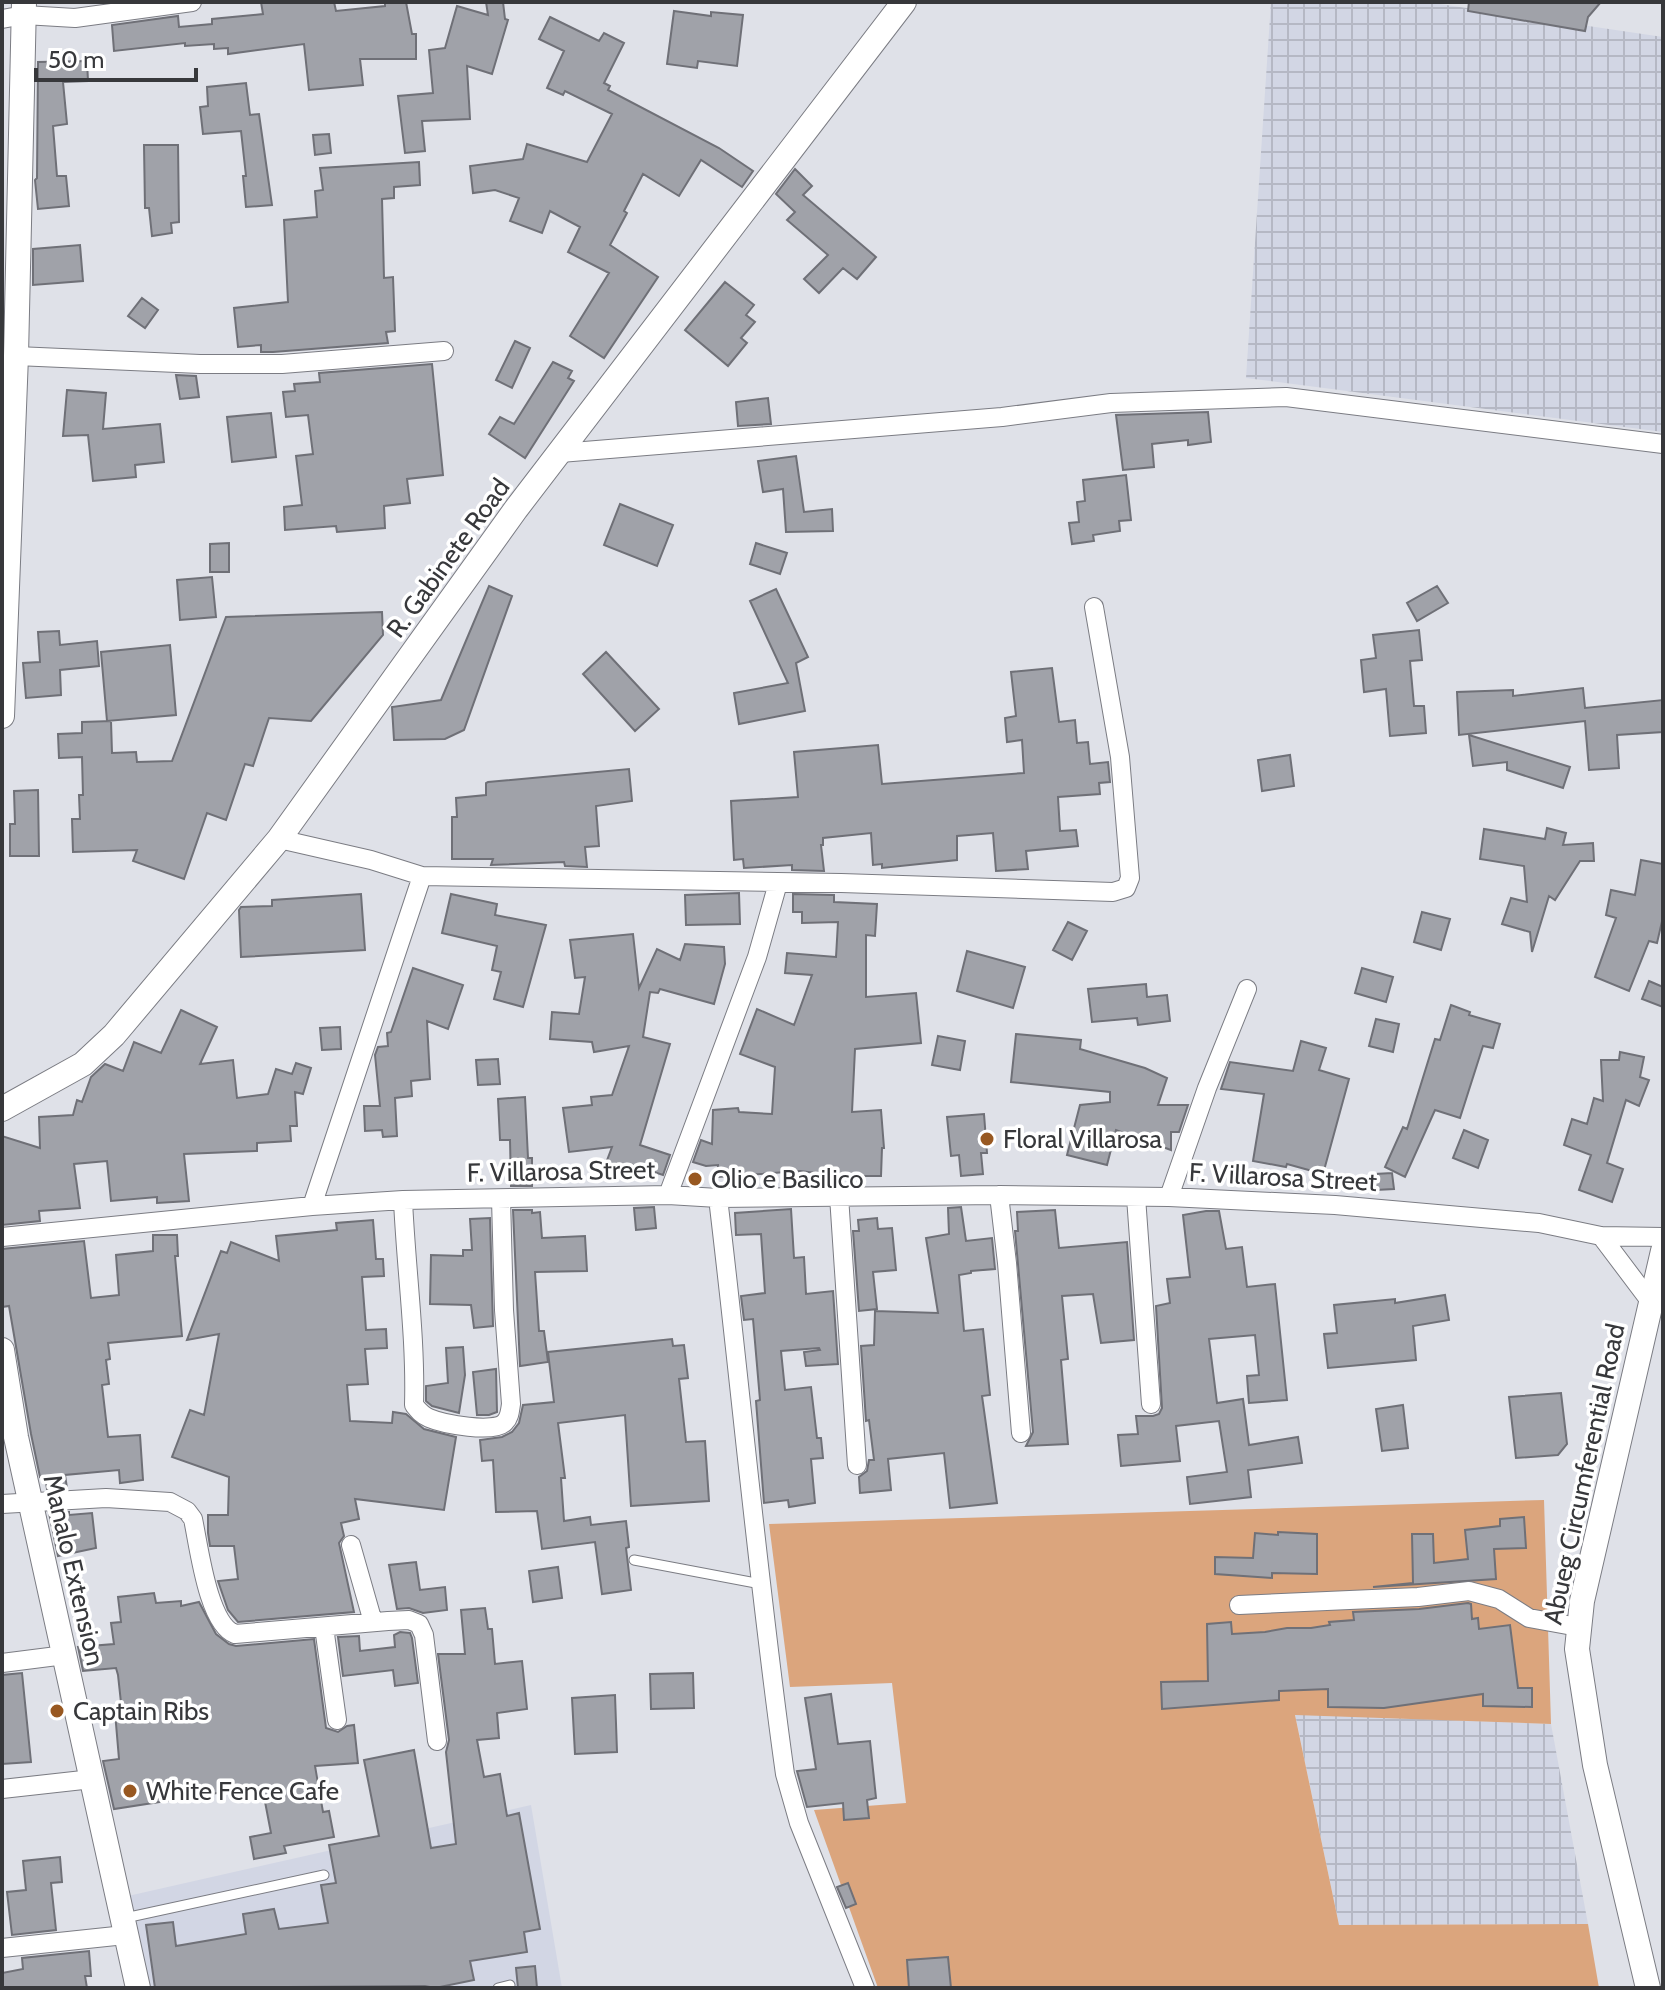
<svg xmlns="http://www.w3.org/2000/svg" width="1665" height="1990" font-family="Cabin,sans-serif">
<style>
.built{fill:#d2d6e4}
.industrial{fill:url(#industrial-grid)}
.green{fill:#dba57d}
.building{fill:#a0a2a9;stroke:#6f7077;stroke-width:2}
.lines{fill:none;stroke-linecap:round;stroke-linejoin:round}
.lane-casing{stroke:#7b7c83;stroke-width:11}
.street-casing{stroke:#7b7c83;stroke-width:20}
.secondary-casing{stroke:#7b7c83;stroke-width:26}
.lane{stroke:#fff;stroke-width:9}
.street{stroke:#fff;stroke-width:18}
.secondary{stroke:#fff;stroke-width:24}
.poi-dot{fill:#985821;stroke:#fff;stroke-width:3}
.labels{text-anchor:middle;dominant-baseline:central;stroke-width:7;stroke-linejoin:round;paint-order:stroke}
.street-label{font-size:26px;fill:#37383b;stroke:#fff}
.poi-label{font-size:26px;fill:#37383b;stroke:#fff;text-anchor:start}
</style>
<defs>
<pattern id="industrial-grid" width="8" height="8" patternUnits="userSpaceOnUse" patternTransform="scale(2)"><rect width="8" height="8" fill="#d2d6e4"/><path d="M0 4h8M4 0v8" fill="none" stroke="#b5b8c4"/></pattern>
</defs>
<rect width="100%" height="100%" fill="#dfe1e8"/>
<path class="built" d="M531 1805 562 1988H147L128 1896Z"/>
<path class="industrial" d="M1271 2H1426L1663 37V432L1246 378Z
M1295 1714 1551 1724 1588 1924 1339 1925Z"/>
<path class="green" d="M1544 1500 1551 1724 1295 1715 1339 1925 1588 1924 1599 1988H878L814 1810 906 1803 892 1683 790 1687 769 1524Z"/>
<path class="building" d="M261 2H334L336 11 385 6V2H406L412 34H416V59H360L363 85 309 90 304 44 228 54V48L214 49V44L185 46V43L114 51 112 25 178 16 179 27 212 24V19L263 14Z
M486 2H503L505 19 508 20 492 74 467 66 470 119 422 121 425 151 405 153 398 96 433 93 429 50 445 48 457 6 488 15Z
M1469 2H1601L1588 17 1585 31 1468 11Z
M674 11 711 16V12L743 15 737 66 698 61 697 68 667 64Z
M550 17 599 41 604 33 624 43 604 83 610 86 608 90 719 148 753 171 742 187 701 160 679 196 643 174 624 211 627 213 610 245 658 277 604 358 570 336 609 273 568 252 580 227 550 211 542 233 510 221 519 198 495 190 473 193 470 166 523 159 527 144 587 162 612 114 565 91 563 95 547 88 564 51 539 39Z
M87 61 88 81 63 82 67 124 53 126 57 176H66L69 206 38 209 35 180 37 178 38 62Z
M246 83 250 115 259 114 272 205 246 207 243 176H246L241 131 203 134 200 107 208 106 207 87Z
M329 134 331 153 315 155 313 135Z
M144 145H178L179 222 171 223 172 233 152 236 149 208H145Z
M419 162 420 185 394 187V198L382 199 384 278 393 277 395 331 386 332 388 343 273 352H261V345L238 347 234 308 288 302 284 220 317 217 315 191 323 190 320 168Z
M795 169 812 186 803 195 876 257 857 279 843 268 819 293 804 279 828 255 787 220 795 212 776 194Z
M80 245 83 281 33 285V249Z
M725 282 754 305 746 315 755 322 741 338 747 343 728 366 685 330Z
M142 298 158 310 145 328 128 316Z
M515 341 530 348 512 388 496 380Z
M553 362 572 371 568 378 574 381 525 458 489 434 500 417 514 424Z
M432 364 443 475 407 479 410 503 384 506 385 528 337 532 336 526 285 530 284 507 302 505 296 456 313 454 308 415 286 417 283 392 295 391 294 384 320 382 319 373Z
M176 375 196 376 199 397 180 399Z
M67 390 106 393 103 429 160 424 164 462 135 465 136 477 93 481 88 435 63 436Z
M768 398 771 424 738 426 736 402Z
M1208 412 1211 442 1188 445V440L1152 444 1154 467 1123 470 1116 415Z
M271 413 276 457 232 462 227 417Z
M796 456 804 512 832 509 833 531 786 532 783 489 763 492 758 461Z
M1126 475 1131 520 1119 521 1120 531 1093 535 1094 541 1072 544 1069 523 1079 522 1077 502 1085 501 1083 480Z
M620 504 673 525 657 566 604 545Z
M229 543V572H210V544Z
M756 543 787 553 780 574 750 564Z
M212 577 216 617 180 620 177 580Z
M489 586 512 596 464 730 445 739 394 740 392 707 441 700Z
M1437 586 1448 603 1417 621 1407 603Z
M776 589 808 657 796 663 805 711 739 724 734 693 788 683 750 601Z
M382 612 383 635 311 721 269 718 253 766 245 764 226 820 207 813 184 879 133 861 137 850 73 852 72 819H80L79 795H83L82 757 59 758 58 734 82 733V722L111 721 112 753 136 752 137 762 172 761 226 617Z
M1419 630 1422 660 1410 661 1414 706H1424L1426 733 1390 736 1386 689 1364 692 1361 660 1376 658 1373 635Z
M59 631 60 645 97 641 99 666 60 670 61 695 26 698 23 663 40 662 38 632Z
M170 645 176 715 107 721 101 652Z
M606 652 659 709 635 731 583 674Z
M1052 668 1059 722 1075 720 1077 743 1088 742 1090 764 1108 762 1110 782 1099 783 1100 794 1058 797 1060 831 1076 830 1078 846 1026 851 1028 869 996 871 993 833 957 836V860L882 868V864L873 865 871 833 823 838V845H821L824 871 792 870V865L744 868 743 859 734 860 731 801 798 797 794 752 878 745 882 784 1024 773 1022 740 1007 742 1005 718 1016 716 1011 672Z
M1583 688 1585 708 1663 700V732L1617 735 1619 768 1589 770 1585 721 1459 735 1457 692 1513 690V696Z
M1469 735 1570 767 1563 788 1507 770V762L1473 766Z
M1290 755 1294 786 1262 791 1258 760Z
M629 769 632 801 596 806 599 846 585 847 587 867 565 866 564 862 491 865 493 859H452V817H457L456 798 486 795V783L488 782Z
M38 790 39 856H10V824H15L14 791Z
M1547 828 1566 833 1563 845 1593 843 1594 861H1580L1555 900 1549 896 1532 952 1530 932 1502 924 1511 898 1527 902 1524 866 1480 859 1484 829 1545 839Z
M1641 860 1663 864V917L1657 943 1649 941 1629 991 1595 977 1616 918 1606 915 1611 890 1635 895Z
M739 893 740 924 686 925 685 895Z
M361 894 365 950 241 957 239 910 241 907 272 906V900Z
M451 894 497 904 495 915 546 925 523 1007 494 999 501 972 492 970 497 946 442 933Z
M793 894 834 895V902L877 904 875 936 866 935V997L916 993 921 1043 855 1049 852 1112 881 1110 884 1148H882L881 1176H841L800 1171 718 1177V1165L706 1166 693 1162 701 1140 712 1144 713 1110 738 1108 739 1112 772 1114 775 1067 740 1054 757 1009 794 1025 812 975 785 973 787 953 836 957 838 922 802 923V912H793Z
M1422 912 1450 919 1441 950 1414 942Z
M1068 922 1087 931 1072 960 1053 950Z
M633 934 639 988 657 949 680 960 685 944 724 947 725 964 714 1004 660 989 658 993 650 992 643 1037 670 1044 640 1145 670 1155 663 1175 633 1165 628 1180 603 1171 612 1147 569 1152 563 1108 592 1105 591 1097 612 1095 629 1046 594 1052 592 1042 550 1039 552 1012 579 1014 585 977 575 978 570 940Z
M967 951 1025 967 1013 1008 957 991Z
M413 968 463 985 448 1029 427 1021 430 1079 411 1081 412 1096 395 1098 397 1136 383 1137 382 1130 365 1131 364 1106H380L375 1055 378 1047 388 1046 387 1033 391 1032Z
M1362 968 1393 977 1386 1002 1355 993Z
M1649 981 1663 987V1007L1642 999Z
M1146 984 1147 997 1167 995 1170 1021 1138 1025 1137 1018 1092 1022 1088 989Z
M1451 1005 1470 1012 1469 1015 1500 1024 1493 1048 1483 1046 1460 1118 1435 1110 1405 1177 1385 1167 1403 1127 1407 1129 1435 1039 1440 1040Z
M181 1010 217 1027 200 1064 233 1060 237 1098 268 1094 276 1069 292 1074 296 1063 311 1068 303 1094 295 1092 297 1126H290L291 1141 257 1143V1151L184 1154 189 1201 157 1203V1197L111 1201 107 1161 74 1164 80 1208 39 1211 40 1221 2 1225V1136L40 1148 39 1117 73 1115 77 1100 82 1102 91 1077 105 1064 123 1071 134 1042 161 1053Z
M1376 1019 1399 1024 1393 1052 1369 1046Z
M340 1027 341 1049 322 1050 320 1028Z
M1016 1034 1081 1040 1080 1049 1145 1068 1167 1078 1158 1105H1188L1179 1132H1171V1150L1116 1130 1107 1165 1067 1155 1080 1105 1110 1102V1092L1011 1082Z
M938 1036 965 1041 960 1070 932 1065Z
M1301 1041 1326 1048 1319 1070 1349 1079 1323 1174 1287 1164 1286 1167 1253 1161 1264 1094 1221 1089 1230 1062 1293 1071Z
M1620 1052 1644 1057 1640 1077 1649 1080 1639 1106 1626 1100 1607 1163 1623 1169 1612 1202 1579 1190 1591 1155 1564 1145 1572 1119 1587 1124 1594 1098 1603 1101 1601 1060H1619Z
M498 1059 500 1084 478 1085 476 1060Z
M525 1097 528 1158H532V1186H511L510 1140H500L498 1099Z
M984 1114 987 1153H981L983 1174 961 1176 959 1155 951 1156 947 1117Z
M1464 1130 1488 1140 1478 1168 1453 1158Z
M1392 1173 1394 1189 1376 1190 1375 1174Z
M654 1207 656 1228 636 1230 634 1208Z
M961 1207 966 1241 992 1238 995 1269 971 1271V1273L959 1275 964 1331 983 1329 990 1395 982 1396 997 1503 950 1508 944 1453 888 1459 891 1490 860 1493 859 1477 867 1471 869 1460H874L869 1420 866 1421 861 1346 874 1345 875 1311 938 1313 926 1238 949 1234 948 1208Z
M791 1209 794 1258 804 1257 806 1294 833 1291 838 1364 806 1366 804 1352 820 1350 819 1348 781 1351 785 1390 811 1387 817 1438H821L823 1458 811 1459 815 1503 789 1507 788 1500 764 1503 756 1401 760 1400 753 1319 744 1320 741 1296 765 1293 761 1234 736 1235 735 1213Z
M513 1210H532V1213L540 1212 542 1238 585 1236 587 1271 535 1272 539 1331H544L548 1362 520 1366Z
M1055 1210 1059 1248 1127 1242 1134 1340 1101 1343 1093 1294 1062 1296 1068 1359 1061 1360 1068 1444 1026 1446 1033 1432 1015 1231H1018L1017 1212Z
M1206 1211H1219L1226 1249 1242 1247 1247 1287 1275 1284 1287 1400 1249 1403 1247 1376 1259 1375 1255 1335 1209 1339 1217 1403 1243 1399 1249 1445 1298 1437 1302 1463 1248 1470 1251 1497 1190 1504 1187 1477 1227 1472 1219 1421 1176 1426 1180 1461 1121 1466 1118 1435 1138 1434 1136 1416H1153L1159 1414 1162 1408 1156 1306 1170 1303 1167 1279 1190 1277 1183 1215Z
M490 1218 493 1326 474 1328 471 1305 430 1304 431 1255 463 1256V1250H472L470 1219Z
M877 1218 878 1229 892 1228 896 1270 873 1272 877 1309 859 1311 853 1231H859L858 1220Z
M373 1220 376 1259H383L384 1276 362 1277 366 1330 386 1329 387 1348 365 1349 368 1384 347 1385 350 1421 392 1423 393 1412 406 1414 424 1429 456 1437 444 1510 355 1499 359 1519 341 1523 344 1536 339 1543 354 1612 238 1622 228 1610 218 1581 238 1579 234 1546H210L208 1533V1515H228L229 1477 172 1457 190 1410 204 1415 219 1334 187 1340 221 1251 227 1253 231 1242 279 1261 276 1236 337 1230 336 1223Z
M153 1235H177L178 1256H175L182 1336 108 1343 110 1359 106 1360 109 1384 102 1385 108 1437 140 1435 143 1480 120 1483 119 1470 65 1475 67 1488 47 1489 45 1476 40 1477 31 1434 9 1306 2 1307V1249L84 1241 91 1298 119 1295 116 1255 153 1251Z
M1445 1295 1449 1320 1413 1326 1416 1360 1328 1368 1324 1334 1337 1333 1334 1305 1395 1299V1303Z
M672 1339 673 1346 684 1345 688 1378 679 1379 686 1442 705 1441 709 1501 631 1506 625 1415 558 1423 565 1478H561L564 1521 590 1517 591 1525 626 1521 629 1547 626 1548 631 1590 602 1594 595 1542 542 1549 537 1511 496 1512 493 1460 482 1461 480 1440 502 1437 512 1432 519 1423 523 1405 554 1402 548 1352Z
M463 1347 465 1375 459 1413 432 1406 426 1401V1386L448 1383 446 1348Z
M496 1369 497 1412 489 1415H477L473 1372Z
M1561 1393 1567 1444 1558 1455 1516 1458 1509 1397Z
M1403 1405 1408 1448 1382 1451 1376 1409Z
M69 1512V1515L92 1513 96 1548 58 1556 49 1513Z
M1524 1517 1526 1548 1494 1549 1496 1579 1373 1587 1413 1583 1412 1534H1433L1434 1563 1468 1559 1465 1530 1500 1526V1519Z
M1278 1532 1317 1534V1574L1272 1573V1578L1215 1574V1557L1253 1558 1255 1533 1278 1535Z
M416 1562 420 1590 445 1587 447 1610 423 1613 409 1608 397 1609 389 1565Z
M558 1567 562 1598 533 1602 529 1571Z
M154 1593 156 1603 181 1601V1606L199 1602 216 1634 229 1644 236 1646 314 1639 326 1728 338 1732 347 1726 354 1725 358 1763 315 1766 323 1812 329 1811 334 1837 284 1846 286 1853 254 1859 250 1837 271 1833 262 1786 114 1809 103 1761 119 1759 115 1712H122L118 1675 116 1668 83 1671 78 1647 114 1644 111 1623 121 1622 118 1597Z
M1468 1603 1471 1604 1472 1619 1478 1618 1479 1629 1510 1625 1518 1688H1532V1707L1483 1706V1694L1384 1708 1328 1707V1689L1279 1691V1700L1162 1709 1161 1682 1208 1681 1207 1624 1231 1622 1232 1634 1265 1632 1287 1628H1311L1330 1625 1329 1622 1354 1620 1353 1612 1419 1609Z
M485 1608 488 1629H492L495 1664 522 1661 527 1709 497 1713 499 1738 477 1740 484 1777 500 1774 507 1816 519 1813 540 1929 524 1932 527 1952 470 1961 474 1980 435 1988 425 1986 155 1988 146 1925 173 1922 176 1946 246 1934 243 1914 274 1909 279 1929 328 1923 321 1885 336 1883 329 1845 379 1836 364 1760 414 1750 431 1848 456 1844 446 1752 449 1740 438 1654H465L461 1610Z
M400 1632 410 1633 412 1638 418 1683 395 1686 393 1670 343 1676 338 1637 359 1636 360 1651 395 1647 394 1635Z
M22 1673 31 1762 2 1764V1675Z
M693 1673 694 1708 651 1709 650 1674Z
M831 1694 838 1744 870 1741 876 1798 867 1800 869 1818 844 1820 843 1803 807 1807 797 1771 816 1769 805 1698Z
M615 1695 617 1752 575 1754 572 1698Z
M60 1857 62 1882 51 1883 56 1930 12 1935 7 1892 26 1890 23 1861Z
M848 1883 856 1904 846 1908 837 1887Z
M89 1951 91 1976H85L87 1988H2V1973L23 1969 22 1958Z
M948 1957 951 1988H909L907 1960Z
M535 1966 537 1988H518L516 1968Z"/>
<g class="lines">
<defs>
<path id="lane" d="M634 1560 761 1584
M125 1918 324 1875
M498 1988 510 1985"/>
<path id="street" d="M2 19 24 15 75 18 192 2
M16 356 200 364H282L444 351
M560 453 1002 417 1111 403 1286 397 1663 444
M279 839 371 860 422 876
M668 1195 757 957 778 883
M999 1195 1007 1263 1021 1433
M839 1196 857 1465
M1136 1197 1151 1404
M1169 1197 1207 1088 1247 989
M718 1198C741 1390 758 1583 785 1774L799 1823 865 1988
M403 1200C406 1269 416 1337 414 1405 419 1411 422 1415 429 1418 443 1424 495 1434 505 1422 510 1417 510 1410 511 1404L504 1310 501 1199
M312 1206 422 876 841 883 1113 892 1126 888 1130 878 1120 757 1094 607
M1601 1236 1650 1301
M2 1237 312 1206 403 1200 668 1195 718 1198 999 1195 1169 1197 1335 1205 1539 1223 1601 1236 1663 1237
M2 1504 106 1498 170 1502 187 1511 193 1519C199 1547 208 1624 235 1634L388 1621 409 1620 419 1624 424 1635 437 1741
M351 1545 373 1622
M1239 1605 1418 1597 1469 1591 1499 1599 1529 1618 1578 1627
M324 1627 337 1720
M2 1663 65 1655
M2 1789 92 1779
M2 1948 125 1935"/>
<path id="secondary" d="M2 716 16 356 24 2
M2 1109 83 1064 114 1035 279 839 516 509 904 2
M2 1350 16 1437 138 1988
M1648 1988 1595 1765 1577 1649 1582 1601 1663 1251"/>
</defs>
<use href="#lane" class="lane-casing"/>
<use href="#street" class="street-casing"/>
<use href="#secondary" class="secondary-casing"/>
<use href="#lane" class="lane"/>
<use href="#street" class="street"/>
<use href="#secondary" class="secondary"/>
</g>
<g class="poi-dot">
<circle cx="987" cy="1139" r="8"/>
<circle cx="695" cy="1179" r="8"/>
<circle cx="57" cy="1711" r="8"/>
<circle cx="130" cy="1791" r="8"/>
</g>
<g class="labels">
<g class="street-label">
<text transform="translate(448 558) rotate(-54)">R. Gabinete Road</text>
<text transform="translate(561 1171) rotate(-1)">F. Villarosa Street</text>
<text transform="translate(1283 1177) rotate(3)">F. Villarosa Street</text>
<text transform="translate(1584 1474) rotate(-78)">Abueg Circumferential Road</text>
<text transform="translate(74 1570) rotate(77)">Manalo Extension</text>
</g>
<g class="poi-label">
<text x="1003" y="1139">Floral Villarosa</text>
<text x="711" y="1179">Olio e Basilico</text>
<text x="73" y="1711">Captain Ribs</text>
<text x="146" y="1791">White Fence Cafe</text>
</g>
</g>
<rect width="1665" height="1990" fill="none" stroke="#37383b" stroke-width="8"/>
<path d="M36 68v12h160v-12" fill="none" stroke="#37383b" stroke-width="4"/>
<text x="48" y="68" font-size="24" fill="#37383b" stroke="#ffffff" stroke-width="6" paint-order="stroke">50 m</text>
</svg>
